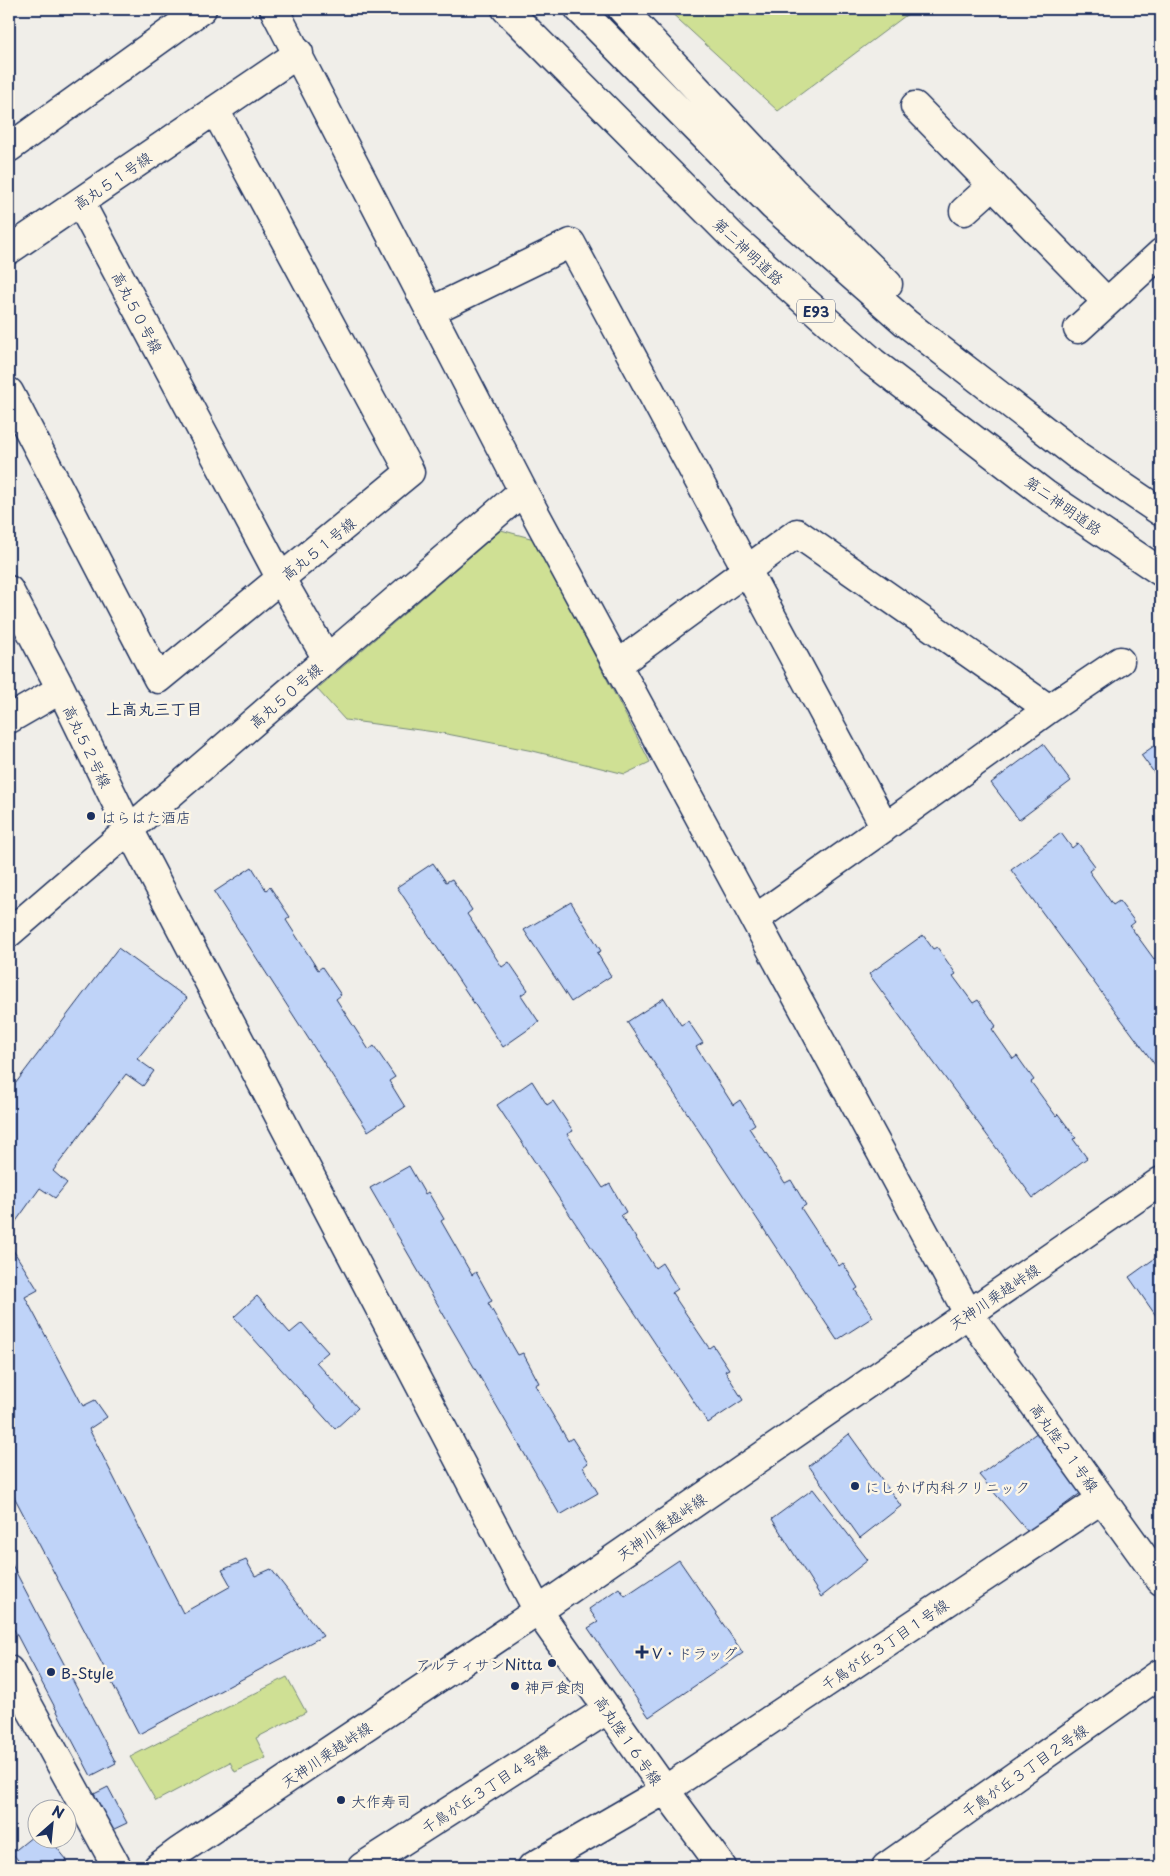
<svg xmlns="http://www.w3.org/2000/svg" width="1170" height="1876" font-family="'Playpen Sans','Klee One',sans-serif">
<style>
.green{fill:#cfe094;stroke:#758879}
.building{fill:#bfd3f8;stroke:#1b2f5e}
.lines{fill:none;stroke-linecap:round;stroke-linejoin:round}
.street-casing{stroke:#1b2f5e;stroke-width:31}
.secondary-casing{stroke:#1b2f5e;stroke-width:31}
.highway-casing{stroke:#1b2f5e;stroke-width:31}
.street{stroke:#fcf5e5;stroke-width:28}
.secondary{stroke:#fcf5e5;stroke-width:28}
.highway{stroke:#fcf5e5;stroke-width:28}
.poi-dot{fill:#1b2f5e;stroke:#fcf5e5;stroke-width:2}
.labels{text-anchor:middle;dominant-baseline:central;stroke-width:5;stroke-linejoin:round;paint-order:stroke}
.shield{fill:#fcf5e5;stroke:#5e6a86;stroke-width:1}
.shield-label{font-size:14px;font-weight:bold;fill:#1b2f5e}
.street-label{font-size:15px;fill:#1b2f5e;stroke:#fcf5e5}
.poi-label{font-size:15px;fill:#1b2f5e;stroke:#fcf5e5;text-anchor:start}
.neighbourhood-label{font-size:16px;font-weight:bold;fill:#1b2f5e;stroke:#fcf5e5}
</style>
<rect width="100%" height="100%" fill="#f0eee9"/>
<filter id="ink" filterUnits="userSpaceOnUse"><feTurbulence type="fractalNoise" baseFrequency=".02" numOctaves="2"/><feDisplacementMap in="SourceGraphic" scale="10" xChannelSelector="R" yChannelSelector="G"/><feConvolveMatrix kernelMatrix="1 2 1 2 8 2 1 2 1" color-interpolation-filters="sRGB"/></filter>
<g filter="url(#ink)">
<path class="green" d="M667 9H912L913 10 778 111Z
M501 530 534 539 650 762 625 774 533 751 442 733 345 720 317 689Z
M287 1677 306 1712 256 1738 266 1758 235 1772 230 1762 156 1801 130 1757Z"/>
<path class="building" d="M1161 741V782L1141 755Z
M1043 744 1071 781 1019 820 991 783Z
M1061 833 1072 848 1078 843 1095 866 1089 871 1113 905 1119 901 1135 922 1130 926 1154 959 1158 956 1161 960V1073L1011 870Z
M433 863 446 882 452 879 472 910 467 914 502 967 509 962 528 990 521 995 539 1022 503 1047 397 887Z
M252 867 266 890 270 887 290 917 286 920 318 970 322 967 341 995 336 999 369 1050 374 1046 395 1077 389 1081 405 1107 368 1131 214 892Z
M571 902 601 951 597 953 611 976 571 1002 524 930Z
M923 935 933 949 937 947 956 974 953 976 973 1003 978 1000 996 1026 992 1029 1013 1059 1017 1056 1034 1080 1031 1082 1056 1116 1058 1114 1076 1138 1073 1139 1087 1158 1033 1198 869 974Z
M118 948 187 998 137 1059 154 1071 143 1086 126 1074 53 1171 67 1183 55 1198 40 1188 9 1231V1092Z
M664 998 681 1025 688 1021 703 1043 696 1047 733 1105 740 1100 755 1124 749 1128 785 1183 791 1180 806 1205 801 1208 839 1266 843 1263 858 1288 855 1290 873 1317 837 1340 627 1022Z
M532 1081 547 1105 553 1101 573 1131 567 1134 603 1188 610 1184 626 1212 621 1215 655 1268 662 1263 678 1289 672 1293 709 1348 713 1345 729 1369 725 1371 743 1400 708 1423 497 1105Z
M409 1166 425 1194 428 1192 444 1219 441 1221 472 1275 476 1272 492 1301 488 1303 518 1355 523 1353 539 1383 535 1385 568 1441 572 1438 588 1463 583 1467 598 1493 560 1515 370 1188Z
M1161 1231V1248L1154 1236Z
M13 1250 38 1290 25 1297 83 1406 95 1400 107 1417 89 1429 183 1613 231 1586 222 1570 246 1560 255 1576 271 1569 323 1636 139 1734 9 1487V1252Z
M1161 1254V1323L1129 1277Z
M257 1296 290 1333 302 1323 328 1352 316 1362 358 1408 335 1429 234 1317Z
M1038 1432 1082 1492 1028 1532 979 1475Z
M849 1434 901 1506 860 1538 809 1466Z
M813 1489 868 1560 821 1597 772 1519Z
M9 1559 116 1763 91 1776 9 1620Z
M679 1560 743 1653 649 1717 588 1628 598 1622 589 1609 619 1588 625 1596Z
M108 1787 127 1823 112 1830 94 1794Z
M38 1832V1838H49L67 1860 58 1867H24L12 1853Z"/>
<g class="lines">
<defs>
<path id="street" d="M274 9 523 491 968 1313 1161 1581
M915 106 1107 302
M9 148 202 9
M964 211 993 185
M9 250 299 53
M431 311 571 243 885 827 755 919
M1078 329 1161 253
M9 392 158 679 410 472 215 110
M9 590 61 689 129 829 538 1611 665 1790 722 1867
M327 659 523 491
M617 665 797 533 1049 709 1120 661
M9 719 61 689
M885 827 1049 709
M9 933 327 659 281 579 80 202
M9 1670 117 1867
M362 1867 608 1709
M532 1867 665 1790 1102 1499
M886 1867 1161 1673"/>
<path id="secondary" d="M158 1867 178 1852 538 1611 1161 1181"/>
<path id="highway" d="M506 9 734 238 873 362 1045 494 1161 572
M579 9 773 206 906 323 1078 456 1161 512
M622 9 794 192 888 284"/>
</defs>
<use href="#street" class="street-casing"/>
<use href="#secondary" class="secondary-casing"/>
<use href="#highway" class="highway-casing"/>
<use href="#street" class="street"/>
<use href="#secondary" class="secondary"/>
<use href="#highway" class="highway"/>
</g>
</g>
<g class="poi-dot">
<circle cx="91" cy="816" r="5"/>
<circle cx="855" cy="1486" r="5"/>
<path d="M639.5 1644.5h5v5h5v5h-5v5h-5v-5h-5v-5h5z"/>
<circle cx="552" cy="1663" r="5"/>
<circle cx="51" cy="1672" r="5"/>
<circle cx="515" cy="1686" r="5"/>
<circle cx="341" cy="1800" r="5"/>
</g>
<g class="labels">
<rect class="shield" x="797" y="299.5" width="38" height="23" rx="4"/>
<g class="shield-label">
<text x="816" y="311">E93</text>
</g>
<g class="street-label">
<text transform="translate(112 180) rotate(-34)">高丸５１号線</text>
<text transform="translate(749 251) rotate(43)">第二神明道路</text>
<text transform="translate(138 312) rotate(62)">高丸５０号線</text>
<text transform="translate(1064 505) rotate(35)">第二神明道路</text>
<text transform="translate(318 548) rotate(-39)">高丸５１号線</text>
<text transform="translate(285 695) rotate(-41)">高丸５０号線</text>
<text transform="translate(88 746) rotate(64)">高丸５２号線</text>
<text transform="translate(994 1296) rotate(-34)">天神川乗越峠線</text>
<text transform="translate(1065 1447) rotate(54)">高丸陸２１号線</text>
<text transform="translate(661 1526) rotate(-35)">天神川乗越峠線</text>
<text transform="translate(884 1644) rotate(-34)">千鳥が丘３丁目１号線</text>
<text transform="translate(629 1740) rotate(55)">高丸陸１６号線</text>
<text transform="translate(326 1754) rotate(-34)">天神川乗越峠線</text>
<text transform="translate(1024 1770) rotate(-35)">千鳥が丘３丁目２号線</text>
<text transform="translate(485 1788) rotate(-33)">千鳥が丘３丁目４号線</text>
</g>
<g class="poi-label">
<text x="101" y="816">はらはた酒店</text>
<text x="865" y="1486">にしかげ内科クリニック</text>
<text x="652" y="1652">V・ドラッグ</text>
<text x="542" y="1663" text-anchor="end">アルティサンNitta</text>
<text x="61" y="1672">B-Style</text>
<text x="525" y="1686">神戸食肉</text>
<text x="351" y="1800">大作寿司</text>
</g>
<g class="neighbourhood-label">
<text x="154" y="708">上高丸三丁目</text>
</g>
</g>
<rect width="1170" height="1876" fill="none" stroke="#fcf5e5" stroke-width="30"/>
<rect x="15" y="15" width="1140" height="1846" fill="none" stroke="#1b2f5e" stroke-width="2" filter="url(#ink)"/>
<g transform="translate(52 1824) rotate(27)"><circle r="24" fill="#fcf5e5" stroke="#a2a6af"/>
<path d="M0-4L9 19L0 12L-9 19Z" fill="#1b2f5e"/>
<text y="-8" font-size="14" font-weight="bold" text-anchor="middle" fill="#1b2f5e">N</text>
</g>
</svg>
